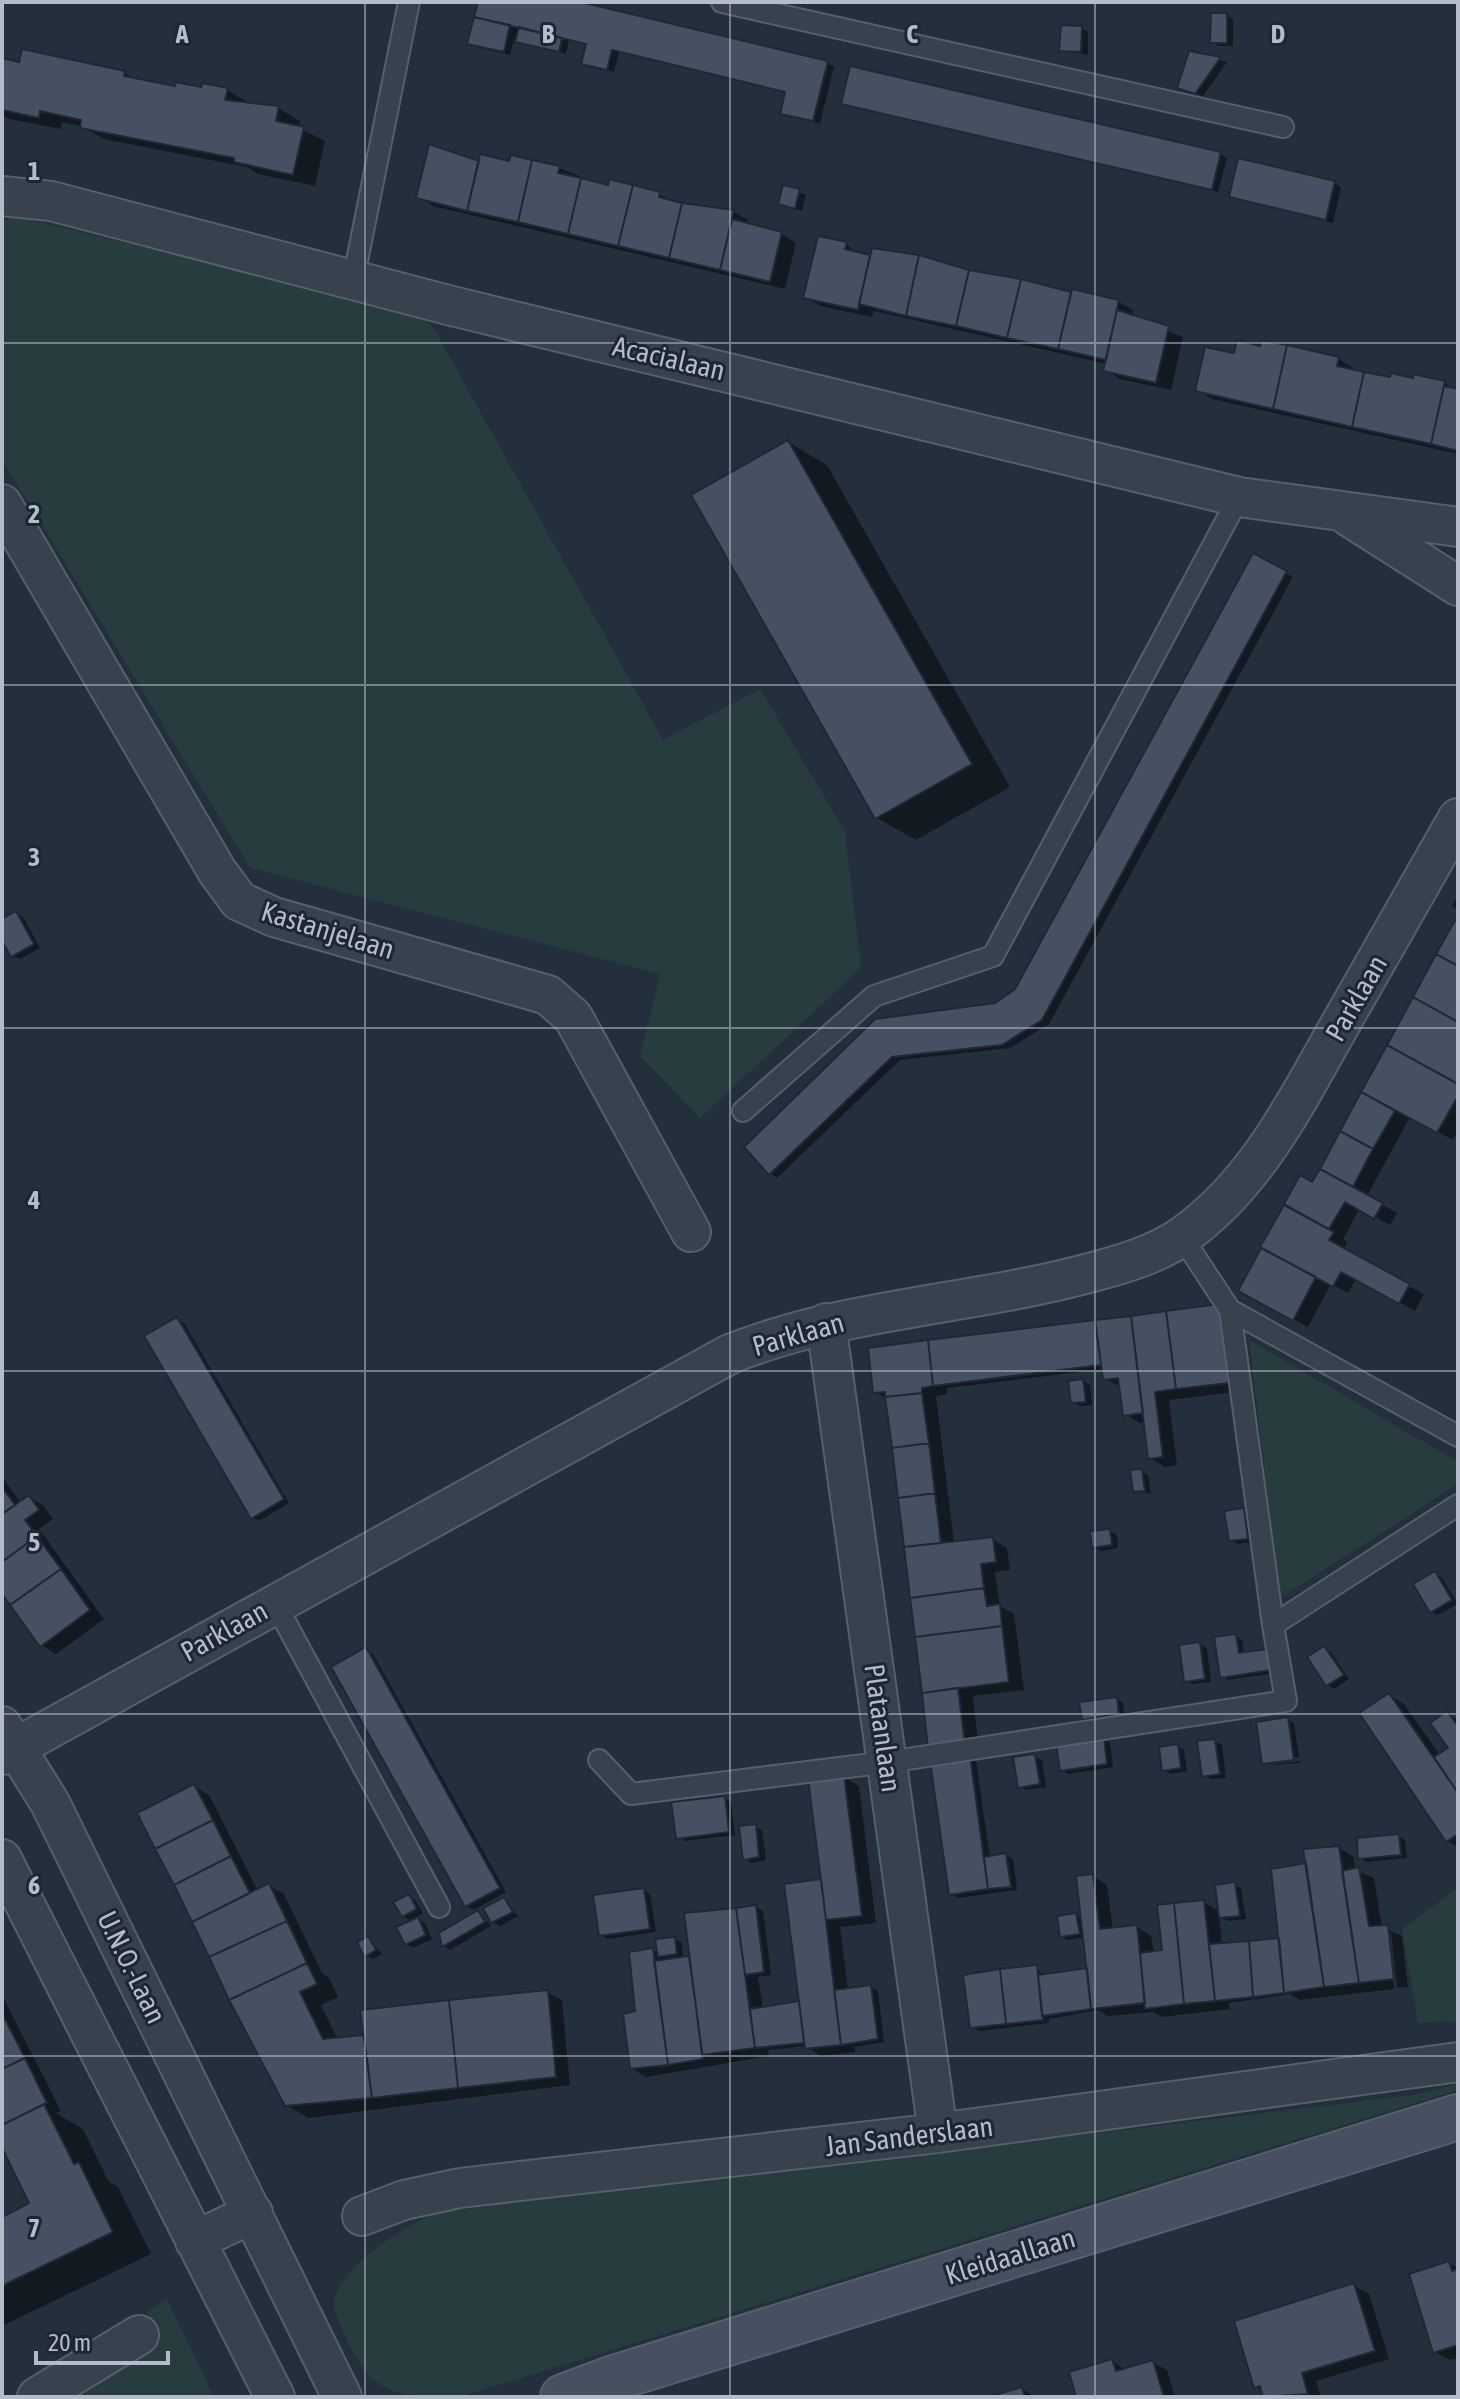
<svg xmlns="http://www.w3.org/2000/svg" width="1460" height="2399" font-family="'Asap Condensed',sans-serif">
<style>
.green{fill:#263c3f}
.shadow{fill:#0007}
.building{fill:#455162;stroke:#1f2835;stroke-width:2}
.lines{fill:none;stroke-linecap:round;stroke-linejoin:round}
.lane-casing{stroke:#565f6c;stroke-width:24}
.street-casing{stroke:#565f6c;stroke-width:42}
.secondary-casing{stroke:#565f6c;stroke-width:48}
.lane{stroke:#38414e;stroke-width:20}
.street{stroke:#38414e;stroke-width:38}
.secondary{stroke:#465061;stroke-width:44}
.grid{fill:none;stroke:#b4bcc9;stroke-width:2;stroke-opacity:0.55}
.labels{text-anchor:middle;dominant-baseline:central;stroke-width:6;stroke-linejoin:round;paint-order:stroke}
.street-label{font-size:28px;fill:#b4bcc9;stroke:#1d2633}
.grid-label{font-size:26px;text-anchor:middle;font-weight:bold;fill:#b4bcc9;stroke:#1d2633;stroke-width:6;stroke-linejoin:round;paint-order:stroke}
</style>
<rect width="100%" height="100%" fill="#242f3e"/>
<path class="green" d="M19 217 417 313 434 329 663 740 760 689 845 831 861 968 700 1118 640 1056 660 974 250 868 2 459V220Z
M1249 1340 1458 1462V1484L1280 1598Z
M1458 1888V2021L1418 2023 1402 1929Z
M1458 2084V2090L459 2397C394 2397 370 2395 343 2331 338 2318 329 2305 337 2291 353 2259 406 2225 438 2212L1414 2095Z
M167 2299 214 2397H58L158 2334 147 2311Z"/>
<path class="shadow" d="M480 2H573L827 63 834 67 820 124 782 113 787 93 619 52 614 72 590 67 583 63 588 45 569 40 566 54 514 39 510 55 477 47 470 43Z
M1226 15 1233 19V46H1219L1212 42Z
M1082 28 1088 32V55L1061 50Z
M1190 53 1227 62 1203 96 1179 87Z
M2 60 125 73 138 81 176 89 227 90 249 103 278 108 300 121 299 128 325 141 315 186 258 174 247 167 104 139 81 126 62 122 61 129 9 119 2 114Z
M843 103 1220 154 1227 158 1218 192Z
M480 164 559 168 609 188 659 194 674 202 708 211 710 206 734 212 748 220 747 225 781 234 796 243 785 289 433 206 419 197Z
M1334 183 1341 187 1333 223 1231 196Z
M784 187 806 195 802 211 780 203Z
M846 244 860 255 872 257 898 256 900 252 968 272 1119 302 1133 310 1132 317 1183 337 1171 390 1120 379 1105 370 1107 364 874 311 872 317 820 306 806 297Z
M1263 342 1339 359 1353 368 1352 371 1391 380 1444 383 1458 391V454L1212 399 1197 390 1235 356 1262 348Z
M788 442 827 465 1010 787 916 840 877 818Z
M1254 556 1293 577 1049 1024 1010 1048 900 1060 777 1178 771 1174 747 1147 876 1021 995 1005 1017 990Z
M1458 895V909L1452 906Z
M16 913 23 917 40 948 20 959 13 956 2 937V922Z
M1458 920V1130L1453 1140 1410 1117 1367 1196 1397 1213 1390 1225 1360 1208 1343 1239 1347 1242 1343 1250 1424 1294 1415 1311 1356 1279 1348 1293 1331 1284 1308 1327 1241 1290 1300 1177 1313 1185Z
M1219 1306 1243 1391 1169 1400 1177 1465 1165 1467 1150 1458 1146 1422 1140 1423 1125 1414 1120 1387 1105 1378 1104 1369 947 1388V1394L936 1396 954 1543 992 1539 1007 1548 1010 1570 995 1572 1000 1606 1014 1614 1024 1690 973 1696 979 1751 945 1755 888 1399 875 1392Z
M177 1319 184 1323 289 1503 259 1521 252 1517Z
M1083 1381 1090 1385 1092 1405 1080 1406 1073 1402Z
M1141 1471 1148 1475 1151 1494 1135 1491Z
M2 1477 21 1503 29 1497 44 1506 53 1519 39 1529 104 1619 56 1654 41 1645 2 1591Z
M1243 1510 1250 1514 1254 1542 1237 1544 1230 1540Z
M1110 1531 1117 1535 1118 1548 1101 1551 1094 1547Z
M1435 1574 1442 1578 1458 1604 1438 1615 1432 1611Z
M1235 1636 1242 1640 1244 1655 1277 1673 1228 1680 1222 1676Z
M1200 1644 1207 1648 1211 1682 1192 1684 1185 1680Z
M1324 1648 1331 1652 1349 1679 1334 1689 1328 1685Z
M366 1650 373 1654 506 1892 474 1910 467 1906Z
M1389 1695 1404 1704 1440 1755 1450 1749 1448 1714 1458 1720V1847L1447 1841Z
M1117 1699 1123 1703 1125 1718 1090 1723 1084 1719Z
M1287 1719 1294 1723 1299 1757 1268 1761V1765L1264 1762Z
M1103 1739 1110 1743 1113 1767 1069 1774 1062 1770Z
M1215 1741 1222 1745 1226 1778 1211 1779 1204 1775Z
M1177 1746 1184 1750 1187 1771 1171 1774 1164 1770Z
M1035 1756 1042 1760 1046 1787 1026 1790 1019 1786Z
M969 1757 976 1761 990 1858 1006 1855 1013 1859 1017 1890 958 1898 951 1894Z
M1300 1761V1763L1269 1765Z
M844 1777 859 1786 876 1923 840 1927 848 1990 871 1987 878 1991 884 2042 855 2047V2052L821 2056 806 2046 768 2050 769 2056 646 2077 631 2068 638 2012 653 1950 659 1954 675 1939 682 1943 683 1959 691 1958 756 1907 763 1911 771 1975 758 1977 763 2009 801 2005Z
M194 1786 209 1795 258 1891 269 1886 284 1894 322 1973 329 1978 338 1997 321 2005 338 2040 366 2037 547 1992 562 2000 570 2085 309 2118 286 2105Z
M724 1798 731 1802 735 1835 685 1841 678 1837Z
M755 1826 762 1830 766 1860 752 1863 745 1859Z
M1398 1836 1405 1840 1407 1858 1367 1862 1360 1858Z
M1339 1848 1354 1857 1355 1870 1374 1878 1382 1927 1402 1936 1408 1987 1397 1988 1391 1933H1387L1394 1989 1300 2000 1290 1994 1229 2003 1230 2009 1162 2017 1153 2012 1108 2016 1098 2010 1049 2019V2023L979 2031 972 2027 1036 1967 1044 1976 1089 1969 1085 1937 1068 1940 1061 1936 1076 1915 1083 1919 1093 1876 1107 1885 1113 1930 1137 1927 1151 1936 1154 1954 1164 1952 1203 1902 1220 1912 1234 1884 1241 1888 1246 1919 1228 1921 1219 1916 1222 1945 1280 1940 1309 1865Z
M644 1890 650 1894 656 1932 608 1939 601 1935Z
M409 1896 415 1900 423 1913 415 1918 425 1923 432 1939 413 1948 406 1944 413 1922 403 1916Z
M504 1899 518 1916 500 1926 493 1922Z
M478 1912 491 1926 450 1950 444 1946Z
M368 1938 382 1954 373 1959 366 1955Z
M2 1995 61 2111 56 2113 83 2129 109 2182 118 2187 151 2254 2 2326V2219L32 2204 2 2143Z
M1449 2263 1458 2268V2358L1450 2360 1435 2352Z
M1354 2286 1369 2294 1389 2359 1316 2381 1321 2397H1266L1256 2386Z
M1112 2361 1126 2370 1152 2362 1167 2370 1175 2397H1078Z
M1022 2389 1035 2397H995Z"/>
<path class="building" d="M478 2H581L828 61 813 121 780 114 785 92 612 50 607 70 581 64 586 44 474 17Z
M1211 13H1227V43H1210Z
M474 17 510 25 504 52 467 44Z
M1061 25 1082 26 1081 52 1059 51Z
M519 27 562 38 559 52 515 42Z
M22 49 125 71 124 76 175 86 176 82 201 87 202 83 228 88 225 100 279 106 276 121 304 127 293 175 234 162V158L80 128 81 120 40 111 39 118 2 110V58L19 62Z
M1189 51 1221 57 1195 94 1177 88Z
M850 66 1221 152 1212 190 841 104Z
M429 144 479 161 467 211 416 198Z
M480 154 509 161 511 155 532 160 518 222 467 211Z
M1238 158 1335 181 1326 220 1229 197Z
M532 160 560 166 558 173 581 178 568 234 518 222Z
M581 178 608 185 609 179 633 185 618 246 568 234Z
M633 185 660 192 659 197 682 203 669 258 618 246Z
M783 185 800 189 795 209 778 204Z
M682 203 734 210 720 270 669 258Z
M732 219 782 232 770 282 720 270Z
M818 236 847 242 845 249 870 255 858 310 803 298Z
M872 248 919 255 906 316 859 304Z
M919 255 969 270 956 326 906 316Z
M969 270 1021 279 1007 338 956 326Z
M1021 279 1071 292 1058 349 1007 338Z
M1072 289 1119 300 1106 360 1058 349Z
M1117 310 1169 326 1156 383 1103 371Z
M1237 340 1260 346 1261 340 1287 345 1273 409 1195 391 1205 347 1234 353Z
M1287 345 1339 357 1337 366 1364 372 1352 427 1273 409Z
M1364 372 1390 377 1391 373 1413 378V374L1445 381 1431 444 1352 427Z
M1444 386 1458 389V451L1431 444Z
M788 440 972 764 875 819 691 495Z
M1253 553 1287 571 1042 1020 1002 1045 892 1057 769 1175 744 1147 875 1019 995 1003 1015 989Z
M16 911 34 944 11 957 2 941V919Z
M1458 915V966L1436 954Z
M1436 954 1458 966V1022L1413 997Z
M1413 997 1458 1022V1084L1387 1045Z
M1387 1045 1458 1084V1096L1437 1133 1361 1092Z
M1361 1092 1395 1111 1373 1149 1340 1131Z
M1340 1131 1373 1149 1353 1187 1320 1169Z
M1320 1169 1383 1203 1374 1219 1345 1202 1329 1229 1284 1204 1300 1175 1312 1182Z
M1284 1205 1334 1232 1329 1240 1410 1284 1399 1304 1341 1272 1333 1287 1260 1247Z
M1261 1248 1316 1277 1293 1321 1238 1291Z
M1219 1304 1229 1383 1176 1389 1166 1311Z
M1166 1311 1176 1389 1155 1392 1163 1457 1148 1459 1131 1316Z
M1131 1316 1143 1413 1123 1416 1118 1378 1103 1380 1095 1320Z
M177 1317 284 1499 251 1519 144 1336Z
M1095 1320 1101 1365 933 1386 928 1340Z
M928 1340 933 1386 922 1388V1393L885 1397V1392L873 1393 868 1348Z
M1083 1379 1086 1402 1071 1403 1068 1381Z
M922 1393 929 1443 892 1448 885 1397Z
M929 1443 935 1493 898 1498 892 1448Z
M1142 1469 1145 1491 1133 1492 1130 1470Z
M2 1487 15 1505 2 1514Z
M935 1493 941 1543 904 1547 898 1498Z
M29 1495 39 1510 25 1520 37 1536 2 1562V1514Z
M1244 1508 1248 1539 1229 1541 1224 1511Z
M1110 1529 1112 1545 1092 1548 1090 1531Z
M37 1536 61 1569 10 1605 2 1594V1562Z
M993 1537 996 1562 981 1564 984 1588 910 1598 904 1547Z
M61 1569 90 1610 40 1647 10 1605Z
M1435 1571 1452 1600 1430 1613 1413 1584Z
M984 1588 987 1606 1000 1604 1002 1626 915 1637 910 1598Z
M1002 1626 1009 1682 922 1693 915 1637Z
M1236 1634 1239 1653 1268 1649 1271 1670 1220 1678 1214 1637Z
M1200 1642 1205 1679 1184 1682 1179 1645Z
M1324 1646 1344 1675 1326 1686 1307 1657Z
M366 1647 500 1888 465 1907 331 1667Z
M958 1688 965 1743 928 1748 922 1693Z
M1389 1693 1458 1793V1834L1446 1842 1359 1713Z
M1117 1697 1119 1714 1082 1720 1079 1702Z
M1447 1711 1458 1726V1793L1434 1757 1448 1748 1430 1723Z
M1288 1717 1294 1760 1262 1764 1256 1722Z
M1104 1737 1107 1764 1060 1771 1056 1744Z
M1215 1739 1220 1774 1202 1777 1197 1741Z
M1178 1744 1181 1768 1162 1771 1159 1747Z
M1035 1754 1040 1784 1018 1788 1013 1757Z
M970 1755 988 1889 949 1895 930 1761Z
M844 1775 862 1916 826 1920 808 1779Z
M194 1784 213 1820 155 1849 137 1813Z
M725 1796 729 1832 676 1839 671 1802Z
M213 1820 231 1856 174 1885 155 1849Z
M756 1824 759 1857 743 1860 739 1826Z
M1399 1834 1401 1855 1358 1859 1357 1838Z
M1339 1846 1359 1983 1324 1987 1303 1849Z
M1006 1853 1011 1887 988 1889 984 1857Z
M231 1856 250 1893 192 1922 174 1885Z
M1306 1863 1324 1987 1284 1993 1271 1869Z
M1359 1867 1369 1926 1388 1925 1394 1979 1359 1983 1342 1871Z
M1093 1874 1100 1929 1137 1925 1145 2003 1091 2009 1076 1876Z
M821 1879 841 2045 805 2049 784 1884Z
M1235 1882 1240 1916 1219 1918 1215 1885Z
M269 1883 287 1921 209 1957 192 1922Z
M644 1888 650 1929 599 1936 593 1895Z
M409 1894 417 1909 402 1917 393 1902Z
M504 1897 513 1912 491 1923 483 1908Z
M1204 1900 1215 2001 1184 2004 1174 1903Z
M1174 1903 1184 2004 1145 2009 1140 1953 1162 1950 1157 1905Z
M756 1905 764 1972 745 1975 736 1908Z
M736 1908 755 2048 702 2055 684 1913Z
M478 1910 485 1922 442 1947 439 1933Z
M1076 1913 1080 1934 1060 1937 1057 1916Z
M418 1917 426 1935 405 1945 396 1927Z
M287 1921 307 1963 229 2000 209 1957Z
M368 1936 376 1950 364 1957 357 1942Z
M675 1937 677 1954 658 1957 655 1939Z
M1279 1938 1284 1993 1253 1997 1249 1941Z
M1249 1941 1253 1997 1215 2001 1209 1944Z
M653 1948 668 2065 630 2069 623 2014 635 2011 629 1952Z
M689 1956 703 2059 668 2065 654 1961Z
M307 1963 317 1984 300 1992 323 2039 364 2035 372 2098 285 2106 229 2000Z
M1037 1965 1043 2020 1006 2024 1000 1969Z
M1087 1968 1091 2009 1042 2016 1038 1975Z
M1000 1969 1006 2024 970 2028 963 1975Z
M871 1985 878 2039 841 2045 834 1990Z
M548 1990 556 2077 458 2088 449 2000Z
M449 2000 458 2088 372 2098 360 2010Z
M799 2001 804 2043 755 2048 750 2009Z
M4 2017 25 2058 2 2069V2019Z
M25 2058 47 2103 2 2125V2069Z
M44 2104 74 2164 79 2162 113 2232 2 2286V2217L29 2203 2 2148V2125Z
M1449 2261 1452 2271 1458 2269V2345L1433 2353 1409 2274Z
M1354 2283 1375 2351 1302 2373 1308 2394 1263 2397 1260 2386 1254 2388 1234 2321Z
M1112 2359 1116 2371 1153 2360 1164 2397H1076L1069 2372Z
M1022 2387 1025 2397H988Z"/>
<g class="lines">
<defs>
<path id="lane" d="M722 2 1283 127
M353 281 409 2
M743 1111 874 996 993 956 1239 497
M1182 1237 1230 1310 1273 1625
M1230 1310 1458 1436
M275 1603 439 1907
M599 1760 631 1794 888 1762 1286 1701 1273 1625 1458 1505"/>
<path id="street" d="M2 196 51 201 452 306 1239 497 1458 527
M2 504 217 871 239 901 274 917 548 995 573 1017 691 1232
M1348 516 1458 586
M826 1323 938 2133
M2 1726 50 1803 342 2397
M2 1755 730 1354C846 1308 970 1305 1089 1273 1120 1265 1158 1254 1184 1235 1258 1182 1297 1100 1341 1023 1380 955 1419 886 1458 818
M2 1859 275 2397
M362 2216 404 2200 460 2188 938 2133 1458 2062
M195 2241 253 2213
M37 2397 139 2335"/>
<path id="secondary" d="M563 2397 611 2379 1458 2117"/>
</defs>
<use href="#lane" class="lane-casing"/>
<use href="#street" class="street-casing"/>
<use href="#secondary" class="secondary-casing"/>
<use href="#lane" class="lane"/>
<use href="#street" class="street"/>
<use href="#secondary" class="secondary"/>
</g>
<path class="grid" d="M365 2V2397M730 2V2397M1095 2V2397M2 343H1458M2 685H1458M2 1028H1458M2 1371H1458M2 1714H1458M2 2056H1458"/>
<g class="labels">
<g class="street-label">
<text transform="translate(669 358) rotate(13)">Acacialaan</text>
<text transform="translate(328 930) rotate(17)">Kastanjelaan</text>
<text transform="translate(1356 998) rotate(-60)">Parklaan</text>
<text transform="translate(798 1334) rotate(-16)">Parklaan</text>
<text transform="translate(224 1631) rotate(-29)">Parklaan</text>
<text transform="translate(883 1728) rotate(82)">Plataanlaan</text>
<text transform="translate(132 1967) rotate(64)">U.N.O.-Laan</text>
<text transform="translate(909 2136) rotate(-7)">Jan Sanderslaan</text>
<text transform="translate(1010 2256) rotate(-17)">Kleidaallaan</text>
</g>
</g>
<g class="grid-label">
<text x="182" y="43">A</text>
<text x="548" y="43">B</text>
<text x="912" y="43">C</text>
<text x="1278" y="43">D</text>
<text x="34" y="180">1</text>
<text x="34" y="523">2</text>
<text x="34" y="866">3</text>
<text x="34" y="1209">4</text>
<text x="34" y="1551">5</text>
<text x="34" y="1894">6</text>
<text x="34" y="2237">7</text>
</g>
<rect width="1460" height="2399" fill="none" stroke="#b4bcc9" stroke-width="8"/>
<path d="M36 2351v12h132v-12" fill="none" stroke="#b4bcc9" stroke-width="4"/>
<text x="48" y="2351" font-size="24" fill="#b4bcc9" stroke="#1d2633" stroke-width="6" paint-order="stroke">20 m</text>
</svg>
